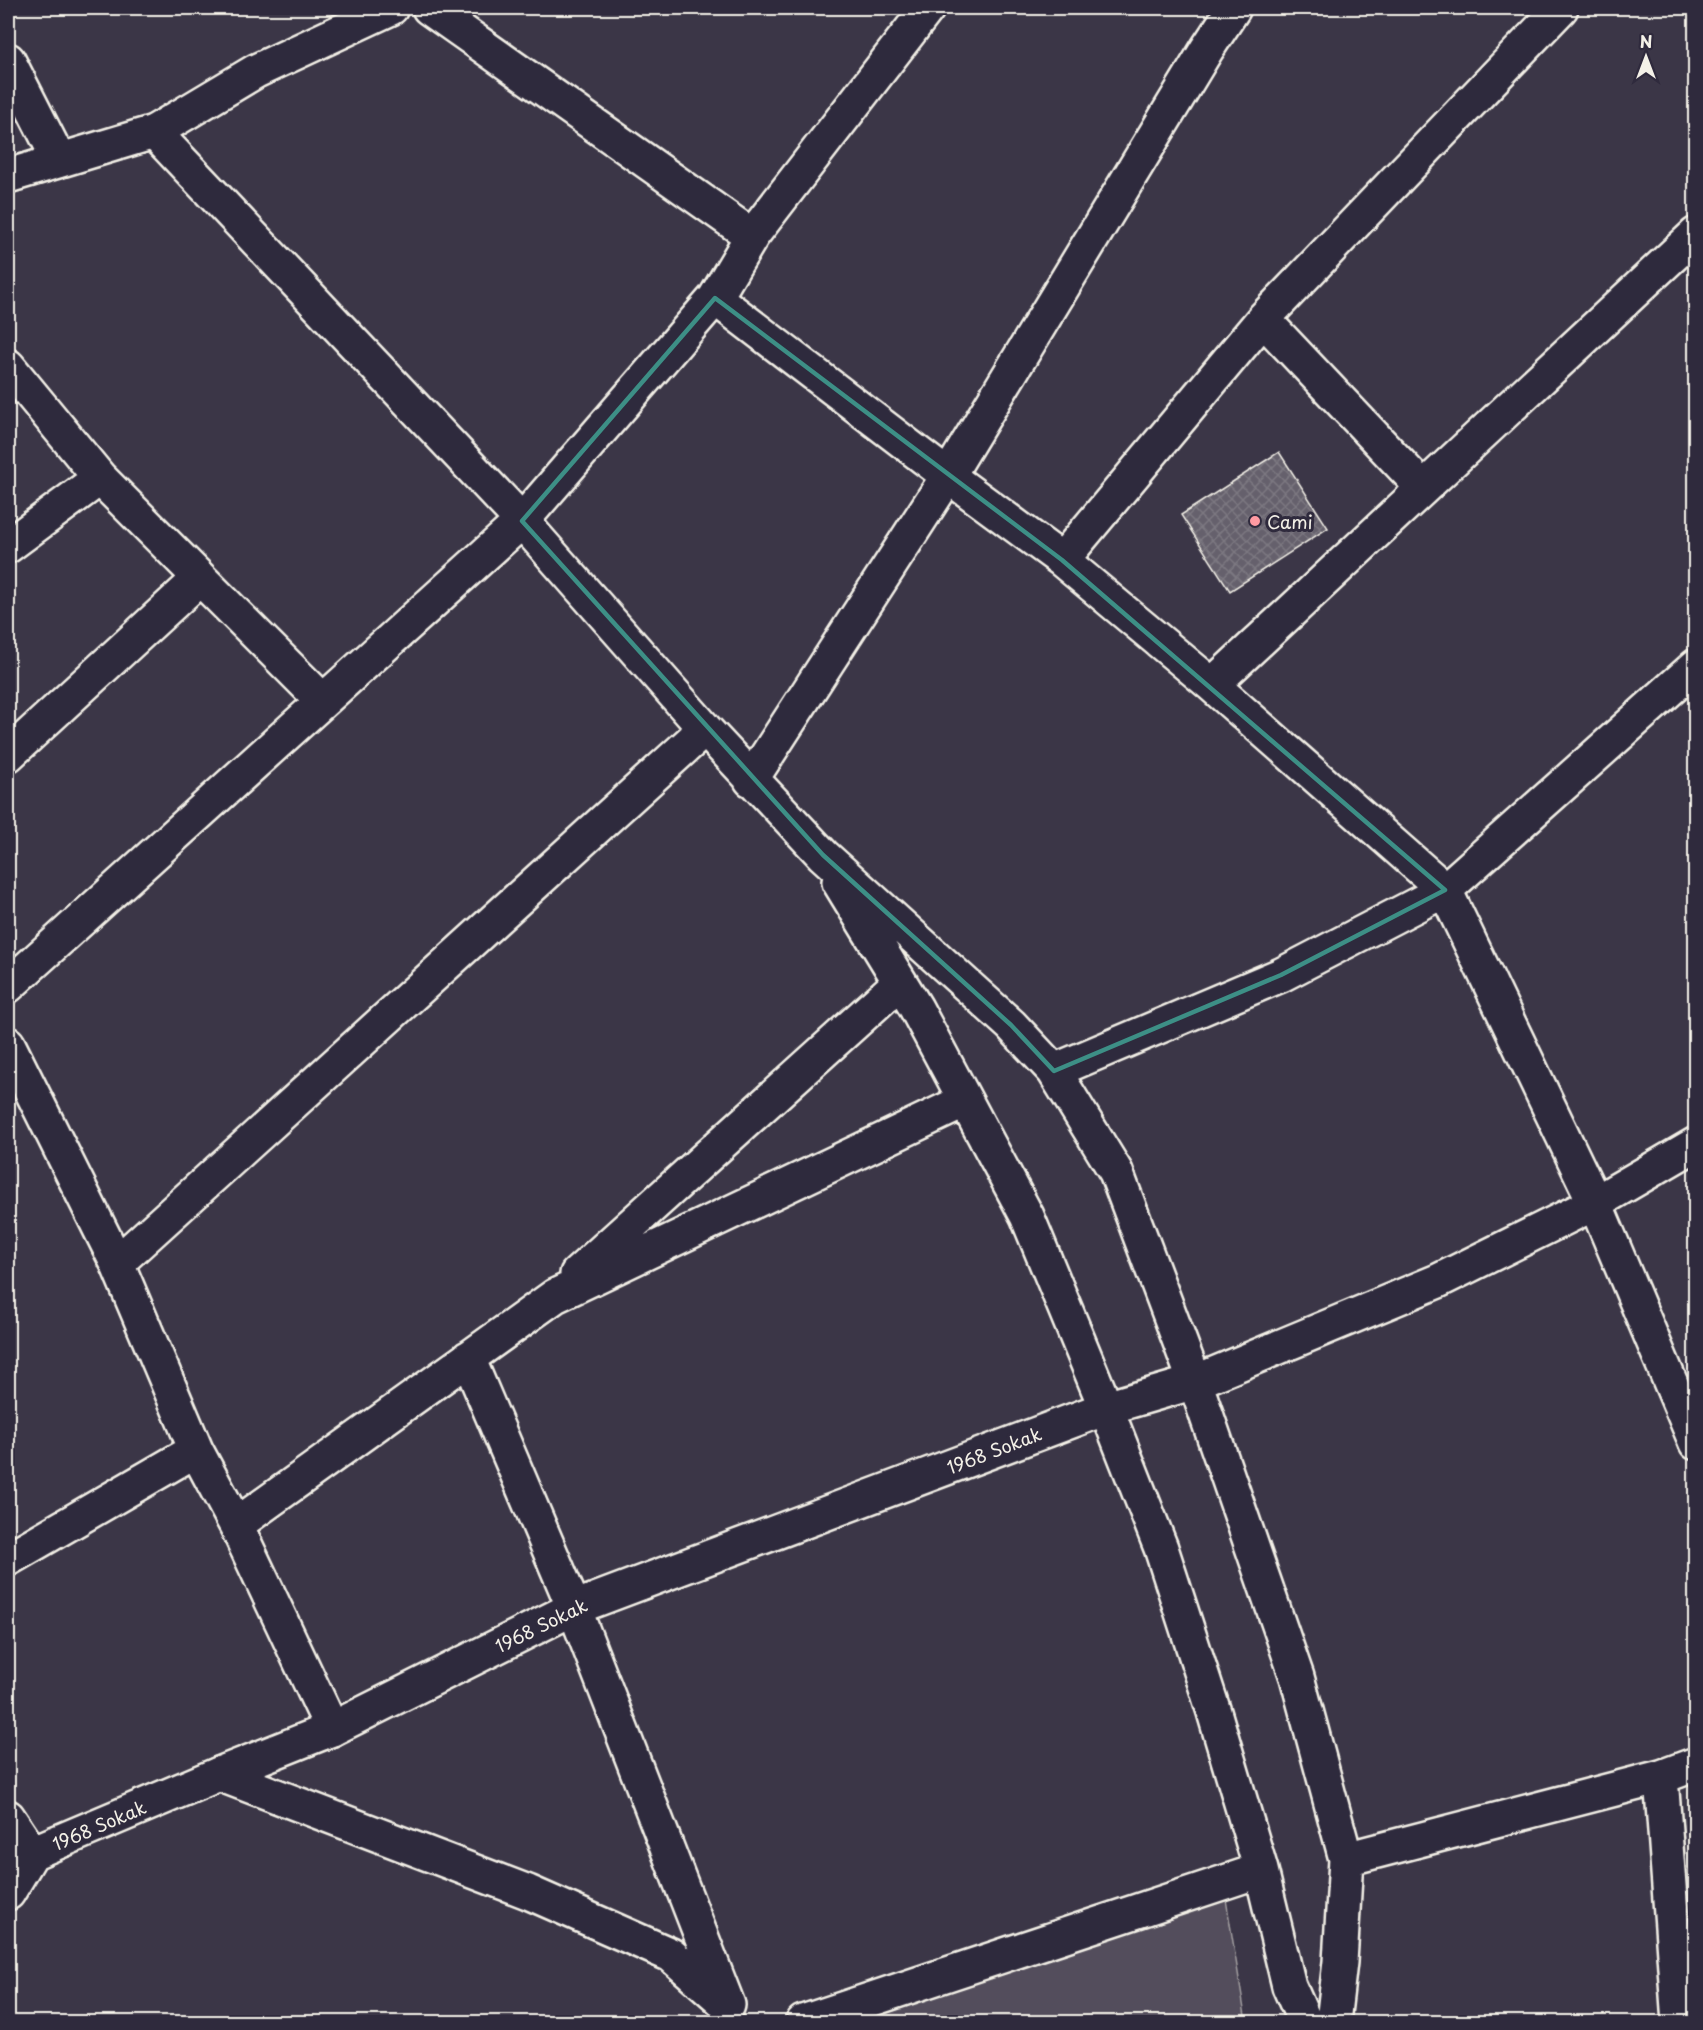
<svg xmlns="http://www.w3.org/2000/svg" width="1703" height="2030" font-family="'Playpen Sans',sans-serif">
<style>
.park{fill:#534e5c;stroke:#a4a0a2;stroke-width:1.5}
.building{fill:url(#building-cross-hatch);stroke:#f4f1e8;stroke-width:1.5}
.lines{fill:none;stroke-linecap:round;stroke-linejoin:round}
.minor-casing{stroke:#f4f1e8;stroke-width:38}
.tertiary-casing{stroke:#f4f1e8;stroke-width:38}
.secondary-casing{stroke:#f4f1e8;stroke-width:38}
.minor{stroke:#2f2a3d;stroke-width:33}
.tertiary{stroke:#2f2a3d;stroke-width:33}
.secondary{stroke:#2f2a3d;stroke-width:33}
.marked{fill:none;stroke:#3d8f86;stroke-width:4.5;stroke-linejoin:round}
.poi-dot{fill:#ff9aa2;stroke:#2f2a3d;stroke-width:2}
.labels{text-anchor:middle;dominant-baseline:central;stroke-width:6;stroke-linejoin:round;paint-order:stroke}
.poi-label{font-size:18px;fill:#f4f1e8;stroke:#2f2a3d;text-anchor:start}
.street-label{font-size:18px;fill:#f4f1e8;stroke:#2f2a3d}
</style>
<defs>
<pattern id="building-cross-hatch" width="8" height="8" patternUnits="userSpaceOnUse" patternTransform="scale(1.5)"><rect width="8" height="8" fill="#65616c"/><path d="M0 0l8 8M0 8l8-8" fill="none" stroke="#7c7881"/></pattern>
</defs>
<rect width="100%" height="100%" fill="#3b3647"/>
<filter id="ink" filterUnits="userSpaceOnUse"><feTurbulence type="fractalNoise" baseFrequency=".0167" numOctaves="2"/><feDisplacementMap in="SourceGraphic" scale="12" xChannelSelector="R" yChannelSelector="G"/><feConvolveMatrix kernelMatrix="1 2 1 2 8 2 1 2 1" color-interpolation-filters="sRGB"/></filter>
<g filter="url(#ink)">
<path class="park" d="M1225 1893 1246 2022H862Z"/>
<path class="building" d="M1279 452 1328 528 1230 591 1181 515Z"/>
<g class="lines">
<defs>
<path id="minor" d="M429 8 752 236
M8 60 59 160
M154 132 522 521 705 729 823 855 1011 1025 1054 1071 1116 1172 1195 1382 1297 1677 1346 1859 1340 1962 1333 2022
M715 298 948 476 1062 560 1212 685 1445 890 1595 1203 1696 1443
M1263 319 1422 487
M8 366 100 478 323 701
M8 546 100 478
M1062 560 1263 319 1561 8
M1212 685 1696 234
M8 755 199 579
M751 780 948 476 1207 49 1234 8
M839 882 916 1008 1027 1216 1106 1408 1161 1548 1214 1712 1261 1870 1289 1986 1305 2022
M8 986 522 521 715 298 752 236 928 8
M8 1044 117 1263 196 1450 236 1525 332 1729
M1054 1071 1281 975 1445 890 1696 666
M117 1263 705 729
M577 1274 900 982
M468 1358 574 1608 728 2005
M1106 1408 1195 1382 1438 1281 1595 1203 1696 1144
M236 1525 555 1296 965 1101
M8 1559 196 1450
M219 1774 528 1892 671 1955 723 2001
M1661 1777 1679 2022
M8 1817 32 1853
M1346 1859 1661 1777 1696 1764
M803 2022 1261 1870"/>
<path id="tertiary" d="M8 1893 32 1853 219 1774 332 1729 574 1608 1106 1408"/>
<path id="secondary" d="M8 176 154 132 256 71 391 8"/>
</defs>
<use href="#minor" class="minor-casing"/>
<use href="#tertiary" class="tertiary-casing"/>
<use href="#secondary" class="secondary-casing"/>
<use href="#minor" class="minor"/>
<use href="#tertiary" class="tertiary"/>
<use href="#secondary" class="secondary"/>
</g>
</g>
<path class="marked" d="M715 298 1062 560 1445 890 1281 975 1054 1071 1011 1025 823 855 522 521Z"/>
<circle class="poi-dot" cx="1255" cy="521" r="6"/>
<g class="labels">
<g class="poi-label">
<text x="1267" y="521">Cami</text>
</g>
<g class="street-label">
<text transform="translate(994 1450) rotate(-21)">1968 Sokak</text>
<text transform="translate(541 1625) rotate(-26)">1968 Sokak</text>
<text transform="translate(99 1825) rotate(-23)">1968 Sokak</text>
</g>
</g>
<rect width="1703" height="2030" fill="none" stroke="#2f2a3d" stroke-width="30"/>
<rect x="15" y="15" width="1673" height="2000" fill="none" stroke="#f4f1e8" stroke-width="2" filter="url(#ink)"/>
<g transform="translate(1646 57)" stroke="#2f2a3d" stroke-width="4.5" paint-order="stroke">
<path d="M0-4.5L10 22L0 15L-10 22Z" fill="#f4f1e8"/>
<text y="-9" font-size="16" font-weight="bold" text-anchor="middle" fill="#f4f1e8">N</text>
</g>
</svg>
